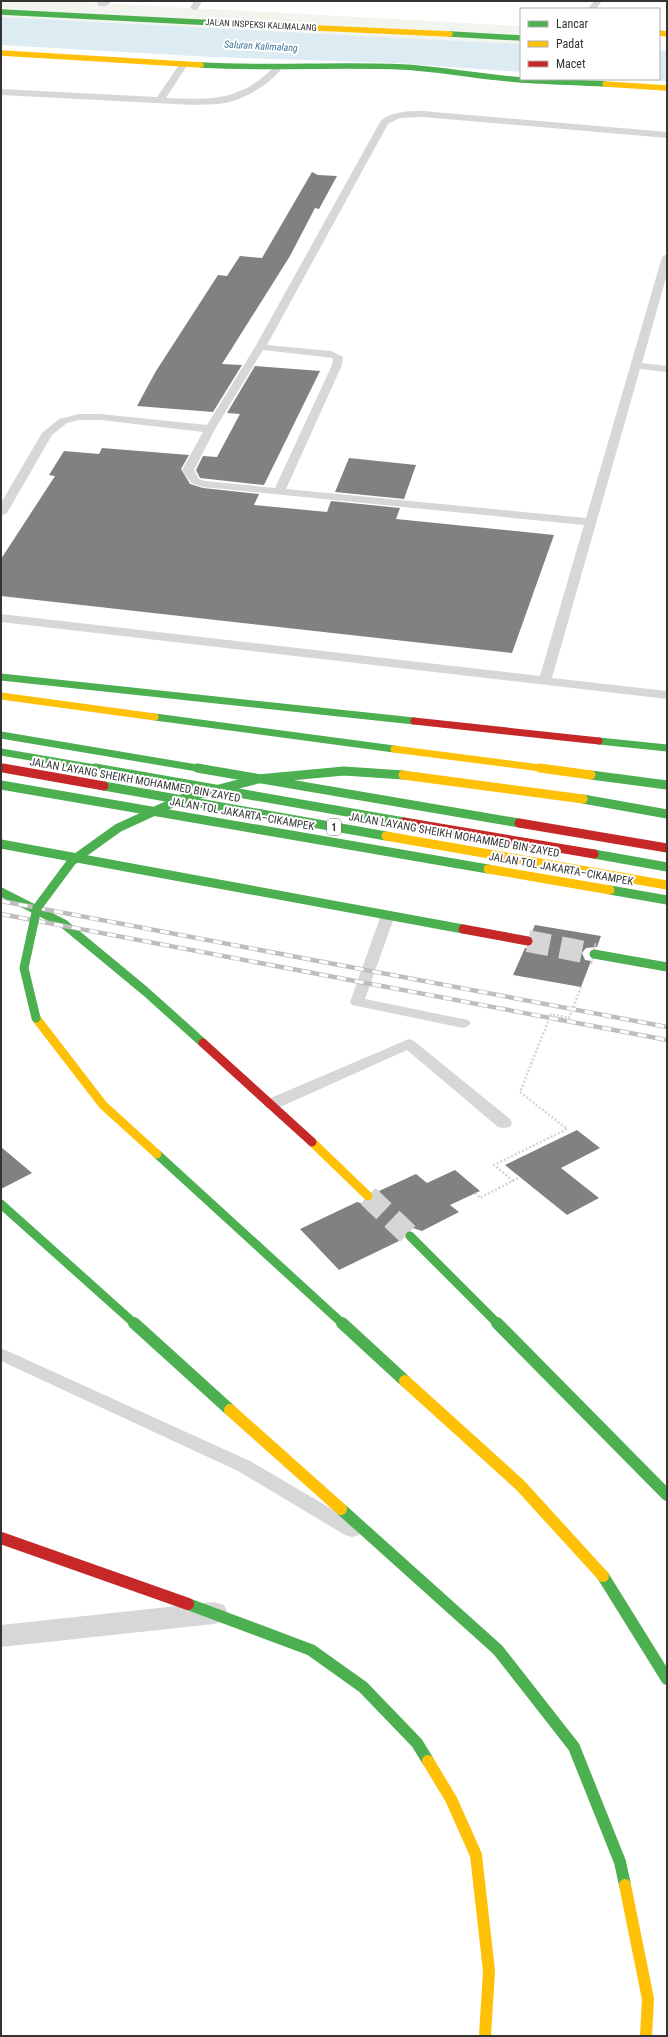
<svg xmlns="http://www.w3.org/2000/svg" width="668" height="2037" font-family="'Roboto Condensed',sans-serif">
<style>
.green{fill:#f1f5ed}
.water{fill:#ddebf3}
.building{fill:#818181}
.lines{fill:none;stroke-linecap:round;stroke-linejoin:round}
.highway-tunnel{stroke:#d6d6d6;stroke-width:22;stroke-dasharray:22 11;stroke-linecap:butt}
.path{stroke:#d6d6d6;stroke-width:2.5;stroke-dasharray:2 2;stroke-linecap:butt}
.lane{fill:#d7d7d7;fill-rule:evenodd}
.street{fill:#d7d7d7;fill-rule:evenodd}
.fast-far3{stroke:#4caf50;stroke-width:5.5}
.fast-far2{stroke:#4caf50;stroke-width:7}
.fast-far1{stroke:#4caf50;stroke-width:9}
.fast{stroke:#4caf50;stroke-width:12}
.slow-far3{stroke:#ffc107;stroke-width:5.5}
.slow-far2{stroke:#ffc107;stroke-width:7}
.slow-far1{stroke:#ffc107;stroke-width:9}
.slow{stroke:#ffc107;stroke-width:12}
.jam-far2{stroke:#c62828;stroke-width:7}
.jam-far1{stroke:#c62828;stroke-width:9}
.jam{stroke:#c62828;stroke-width:12}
.rail-casing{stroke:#bebebe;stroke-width:4.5}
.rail{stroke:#fff;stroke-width:3;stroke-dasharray:9;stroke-linecap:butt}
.fast-bridge-far1{stroke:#4caf50;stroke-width:7}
.fast-bridge{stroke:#4caf50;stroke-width:9}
.slow-bridge{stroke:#ffc107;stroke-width:9}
.jam-bridge-far1{stroke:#c62828;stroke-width:7}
.jam-bridge{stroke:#c62828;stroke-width:9}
.labels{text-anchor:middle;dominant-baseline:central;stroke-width:4;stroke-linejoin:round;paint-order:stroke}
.far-street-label{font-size:9px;fill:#333;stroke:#fff}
.far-water-label{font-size:10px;font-style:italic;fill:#3f7597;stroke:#fff}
.shield{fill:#fff;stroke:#707070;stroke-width:1}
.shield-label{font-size:10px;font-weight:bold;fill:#333}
.street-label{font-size:11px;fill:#333;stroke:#fff}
</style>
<rect width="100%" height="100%" fill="#fff"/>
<path class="green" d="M1 1H66L521 26V44L1 17Z"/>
<path class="water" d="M1 17 521 44V72L395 63 211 57 1 45Z
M659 51H667V81L631 79H659Z"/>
<path class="building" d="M312 172 318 175 337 176 319 209 315 208 290 256 222 364 242 365 213 412 137 406 156 371 218 275 227 276 240 256 262 258Z
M255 366 320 371 264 485 200 478 196 470 203 456 217 457 240 414 227 413Z
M102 448 189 455 181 469 190 484 203 488 259 494 254 505 327 512 331 501 400 508 396 519 554 535 512 653 1 596V559L55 476 49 475 64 451 99 454Z
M349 458 416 465 404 499 335 492Z
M535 925 601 936 597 947 586 948 582 953 585 960 591 961 581 987 513 975 525 948 536 947 540 942 537 935 531 934Z
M577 1130 600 1148 561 1168 599 1198 567 1215 505 1165Z
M1 1147 32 1173 1 1189Z
M455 1170 480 1191 450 1205 459 1212 422 1231 410 1227 401 1229 397 1235 399 1241 339 1270 300 1229 357 1202 368 1205 376 1203 381 1197 379 1191 416 1174 427 1183Z"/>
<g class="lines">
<path class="highway-tunnel" d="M528 941 594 954
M368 1196 410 1236"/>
<path class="path" d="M513 1181 494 1165 567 1129 520 1092 551 1014 569 1018 581 987
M475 1193 480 1198 520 1177"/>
<path class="lane" d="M194 1H202L197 10H194L190 8Z
M594 1H602L596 9H588Z
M184 61 188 64 166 98C212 100 241 101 276 65L279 64 283 67C270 84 246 99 225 103 215 105 204 104 194 105L1 95V89L157 97 181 62Z
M423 111 667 132V138L423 117 400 118 388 124 267 345 331 351 343 357 342 365 286 489 586 518 662 257 667 254V274L642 363 667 366V372L640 369 552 678 667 691V699L1 622V614L540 676 584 525 203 487 191 483 182 470 203 432 101 420H79L67 423 52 435 7 513 1 516V503L42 433 59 419 79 414H101L207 425 255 347 380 122C390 111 409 111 423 111ZM263 350 333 358 332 365 275 488 205 481 199 479 194 470 215 429Z
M388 911 393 912 395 915 365 999 468 1020 471 1023 468 1026 463 1028 352 1005 350 1002 381 915 383 912Z
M409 1039 414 1041 510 1119 512 1123 510 1127 504 1128 498 1127 407 1050 278 1108 272 1109 266 1108 264 1104 266 1100Z
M1 1348 250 1461 359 1525 361 1530 359 1535 352 1537 345 1535 238 1471 1 1361Z"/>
<path class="street" d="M98 1H111C108 6 105 7 99 6L97 3Z
M214 1602 224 1605 228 1613 224 1621 214 1624 1 1647V1625Z"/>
<path class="fast-far3" d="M1 12 317 28
M450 34 521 38
M201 65C268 69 336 64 403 67 440 69 475 76 511 79 542 82 574 82 605 84"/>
<path class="fast-far2" d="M1 677 414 721
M155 717 394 749
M1 735 203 769
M599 741 667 748"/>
<path class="fast-far1" d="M197 768 519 823
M591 775 667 785
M1 785 488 869
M1 844 463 929
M610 890 667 900
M1 892 64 924 145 991 203 1043
M594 954 667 967
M157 1154 343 1324
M1 1204 135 1324
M410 1236 498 1324"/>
<path class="fast" d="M134 1323 230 1410
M342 1323 405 1381
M497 1323 667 1495
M341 1509 498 1650 574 1747 620 1862 625 1885
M603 1576 667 1679
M188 1604 311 1650 363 1687 417 1743 428 1761"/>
<path class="slow-far3" d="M317 28 450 34
M659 33 667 34
M1 53 201 65
M605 84 667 88"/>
<path class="slow-far2" d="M1 696 155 717
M394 749 548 769"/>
<path class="slow-far1" d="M540 768 591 775
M488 869 610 890
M36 1018 103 1105 157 1154
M312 1142 368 1196"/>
<path class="slow" d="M405 1381 520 1485 603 1576
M230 1410 341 1509
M428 1761 451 1799 476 1855 489 1971 485 2036
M625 1885 648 1999 646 2036"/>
<path class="jam-far2" d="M414 721 599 741"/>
<path class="jam-far1" d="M519 823 667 848
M463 929 528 941
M203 1043 312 1142"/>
<path class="jam" d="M1 1538 188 1604"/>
<defs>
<path id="rail" d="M1 901 667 1027
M1 914 667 1040"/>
</defs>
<use href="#rail" class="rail-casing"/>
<use href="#rail" class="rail"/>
<path class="fast-bridge-far1" d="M1 752 101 769"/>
<path class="fast-bridge" d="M95 768 404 822
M104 786 386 836
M583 799 667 814
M594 854 667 867
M36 1018 24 968 37 908 72 861 118 828 181 799 258 779 344 771 403 775"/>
<path class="slow-bridge" d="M403 775 583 799
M386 836 667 885"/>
<path class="jam-bridge-far1" d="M1 768 8 769"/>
<path class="jam-bridge" d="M3 768 104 786
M404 822 594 854"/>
</g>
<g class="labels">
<g class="far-street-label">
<text transform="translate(261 25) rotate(3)">JALAN INSPEKSI KALIMALANG</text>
</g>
<g class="far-water-label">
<text transform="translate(261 46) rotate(3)">Saluran Kalimalang</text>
</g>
<rect class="shield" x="327" y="819" width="14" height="16" rx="3"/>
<g class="shield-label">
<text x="334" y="827">1</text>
</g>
<g class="street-label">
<text transform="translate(135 780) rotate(10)">JALAN LAYANG SHEIKH MOHAMMED BIN ZAYED</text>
<text transform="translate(242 814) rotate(10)">JALAN TOL JAKARTA–CIKAMPEK</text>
<text transform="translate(454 835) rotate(10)">JALAN LAYANG SHEIKH MOHAMMED BIN ZAYED</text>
<text transform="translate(561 869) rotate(10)">JALAN TOL JAKARTA–CIKAMPEK</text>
</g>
</g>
<rect width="668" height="2037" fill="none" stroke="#333333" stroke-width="4"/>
<rect x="520" y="8" width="140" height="72" fill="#ffffff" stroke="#adadad"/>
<rect x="528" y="21" width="20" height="6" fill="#4caf50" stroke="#adadad"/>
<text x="556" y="28" font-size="12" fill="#333333">Lancar</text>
<rect x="528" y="41" width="20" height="6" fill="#ffc107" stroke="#adadad"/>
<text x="556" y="48" font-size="12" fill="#333333">Padat</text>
<rect x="528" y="61" width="20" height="6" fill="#c62828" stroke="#adadad"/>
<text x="556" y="68" font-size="12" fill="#333333">Macet</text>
</svg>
